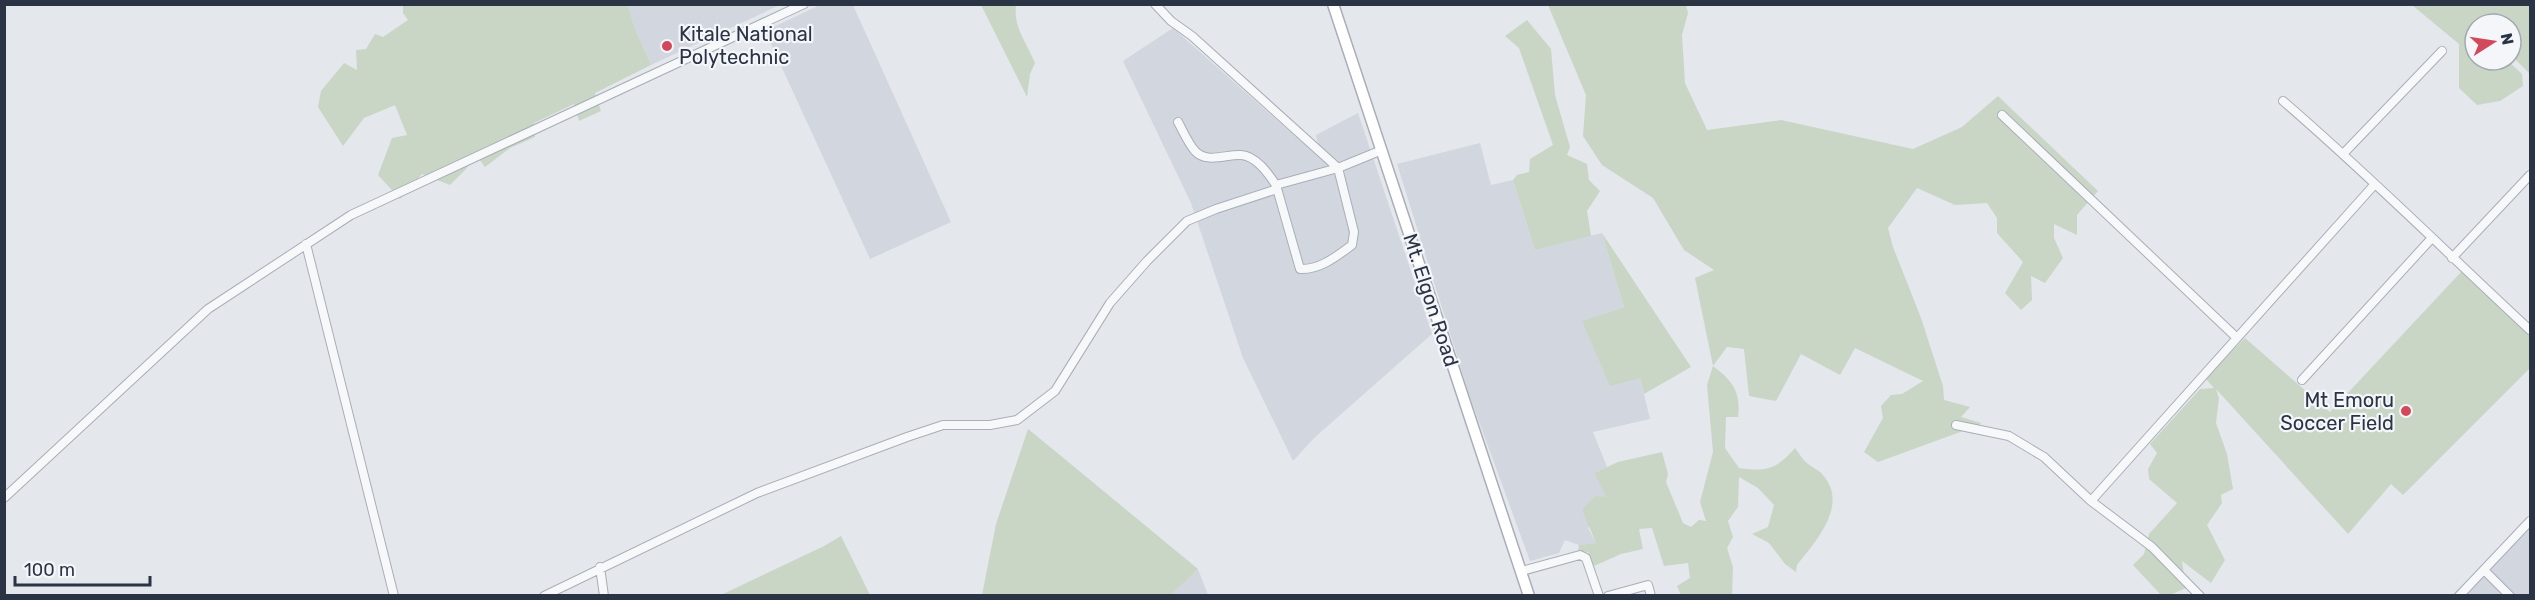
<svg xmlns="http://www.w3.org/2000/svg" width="2535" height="600" font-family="Rubik,sans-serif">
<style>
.built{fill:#d2d6de}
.green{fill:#c9d6c5}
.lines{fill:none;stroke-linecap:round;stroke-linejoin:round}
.street-casing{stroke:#a9aeb7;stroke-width:10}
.secondary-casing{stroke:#a9aeb7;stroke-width:13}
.street{stroke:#f7f8fa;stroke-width:8}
.secondary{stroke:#fff;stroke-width:10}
.poi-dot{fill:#d1495b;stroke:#f4f6f9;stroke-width:2}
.labels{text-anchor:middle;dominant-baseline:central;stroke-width:4.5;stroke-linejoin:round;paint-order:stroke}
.poi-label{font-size:20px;fill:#2b3445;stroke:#f4f6f9;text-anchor:start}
.street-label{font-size:20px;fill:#2b3445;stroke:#f4f6f9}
</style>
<rect width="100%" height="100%" fill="#e4e7ec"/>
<path class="built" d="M628 5H780L651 65 634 26Z
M820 5H853L951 222 870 259 765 31Z
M1173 28 1321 159 1316 135 1358 113 1432 334 1314 438 1293 461 1243 358 1191 203 1123 61Z
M1480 143 1491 185 1513 180 1535 250 1602 233 1624 307 1583 321 1640 378 1650 419 1593 432 1607 467 1594 473 1607 498 1588 528 1596 543 1579 545 1565 540 1559 553 1530 561 1469 394 1397 164Z
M2530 522V595L2451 596 2472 576Z
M1198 569 1208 595H1171Z"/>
<path class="green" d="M403 5H628L634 26 651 65 595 93 601 111 579 121 574 104 534 123 535 137 510 148 485 167 474 152 467 168 450 185 422 174 400 199 378 175 392 138 407 135 395 105 364 118 343 146 318 107 321 91 344 63 357 70 356 50 366 49 375 34 383 37 408 20 403 13Z
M981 5H1016C1013 27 1027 43 1035 63L1030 74 1027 97Z
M1548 5H1686L1688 13 1682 35 1685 83 1707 130 1781 120 1913 149 1962 127 1998 96 2098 191 2077 215V235L2054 224V238L2063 258 2045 283 2031 276 2032 300 2021 310 2005 293 2023 262 1997 233V218L1987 203 1955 205 1917 188 1888 228 1893 247 1921 318 1943 386 1944 400 1970 407 1961 417 1981 423 1973 434 1963 431 1878 462 1864 452 1883 418 1881 406 1891 395 1902 394 1923 381 1855 348 1840 375 1801 354 1776 401 1749 396 1744 349 1727 347 1713 366C1733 381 1741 392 1738 417H1726L1725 448 1739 468C1766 472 1777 469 1795 448 1799 453 1802 459 1807 463 1811 467 1818 469 1822 474 1850 504 1816 541 1797 565L1796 572 1785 564 1769 543 1752 534 1768 527 1774 505 1758 488 1739 477 1738 507 1728 521 1733 537 1727 548 1733 567 1732 595H1681L1677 586 1690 578 1688 563 1664 566 1652 528 1639 529 1643 549 1621 554 1594 566 1588 552 1578 551 1579 545 1596 543 1582 510 1595 496 1606 497 1594 473 1618 462 1662 452 1668 474 1666 482 1683 523 1691 527 1699 520 1706 521 1700 502 1713 452 1707 385 1713 366 1695 278 1714 270 1684 250 1653 198 1602 165 1583 136 1586 95Z
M2412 5H2530V74L2511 55V24H2475L2474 28 2475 60H2507L2522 74 2523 86 2500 101 2477 105 2459 88V44Z
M1527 20 1551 49 1555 95 1570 147 1567 155 1587 164 1589 180 1600 191 1587 211 1591 236 1535 250 1513 180 1517 175 1529 172 1530 159 1553 145 1519 48 1505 36Z
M1602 233 1691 367 1644 394 1640 378 1610 386 1582 321 1624 307Z
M2461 272 2530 336V368L2403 495 2391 484 2348 534 2216 389 2219 398 2216 423 2227 454 2233 489 2221 495 2222 503 2207 525 2225 560 2211 583 2182 561 2186 588 2170 595H2161L2133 565 2144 554 2149 534 2177 503 2149 479 2148 469 2157 453 2150 444 2200 389 2214 388 2205 378 2245 338 2330 412Z
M1028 429 1038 437 1198 569 1171 595H982L996 524Z
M841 536 870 595H721L824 546Z"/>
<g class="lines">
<defs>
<path id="street" d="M1155 4 1171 21 1192 36 1338 168 1354 232 1352 245C1337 256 1320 270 1300 269L1276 185
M2283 101C2368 174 2448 254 2530 330
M2002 115 2237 338
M1178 122C1183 131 1188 143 1195 151 1207 164 1226 154 1241 155 1256 156 1268 173 1276 185L1338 168 1382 150
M2343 154 2442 51
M306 244 394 596
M2452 258 2530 175
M2302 380 2431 239
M1956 425 2009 436 2044 457 2091 501
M4 498 208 309 351 215 804 4
M600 567 604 596
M1522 571 1580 555 1586 558 1599 596
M2485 571 2510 596
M544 596 757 493 907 437 943 425H990L1017 420 1055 391 1110 303 1147 261 1187 221 1216 209 1277 189
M1608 596 1648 585 1651 596
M2200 596 2152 547 2091 501 2375 184
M2459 596 2530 521"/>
<path id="secondary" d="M1333 4 1529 596"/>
</defs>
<use href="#street" class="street-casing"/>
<use href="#secondary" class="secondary-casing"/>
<use href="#street" class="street"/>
<use href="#secondary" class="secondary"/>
</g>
<g class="poi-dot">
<circle cx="667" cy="46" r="6"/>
<circle cx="2406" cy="411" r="6"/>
</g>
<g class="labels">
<g class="poi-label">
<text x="679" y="34">Kitale National<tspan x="679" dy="23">Polytechnic</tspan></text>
<text x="2394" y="400" text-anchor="end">Mt Emoru<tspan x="2394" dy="23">Soccer Field</tspan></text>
</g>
<g class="street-label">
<text transform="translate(1431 300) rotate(72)">Mt. Elgon Road</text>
</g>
</g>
<rect width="2535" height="600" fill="none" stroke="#2b3445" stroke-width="12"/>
<g transform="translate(2493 42) rotate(78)"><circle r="28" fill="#f4f6f9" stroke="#a4a8b1" stroke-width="1.5"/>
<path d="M0-4.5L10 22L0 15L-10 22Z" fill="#d1495b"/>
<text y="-9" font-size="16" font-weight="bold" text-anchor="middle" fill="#2b3445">N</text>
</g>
<path d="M15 576v9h135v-9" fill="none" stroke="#2b3445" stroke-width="3"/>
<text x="24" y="576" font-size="18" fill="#2b3445" stroke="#f4f6f9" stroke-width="4.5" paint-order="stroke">100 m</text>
</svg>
